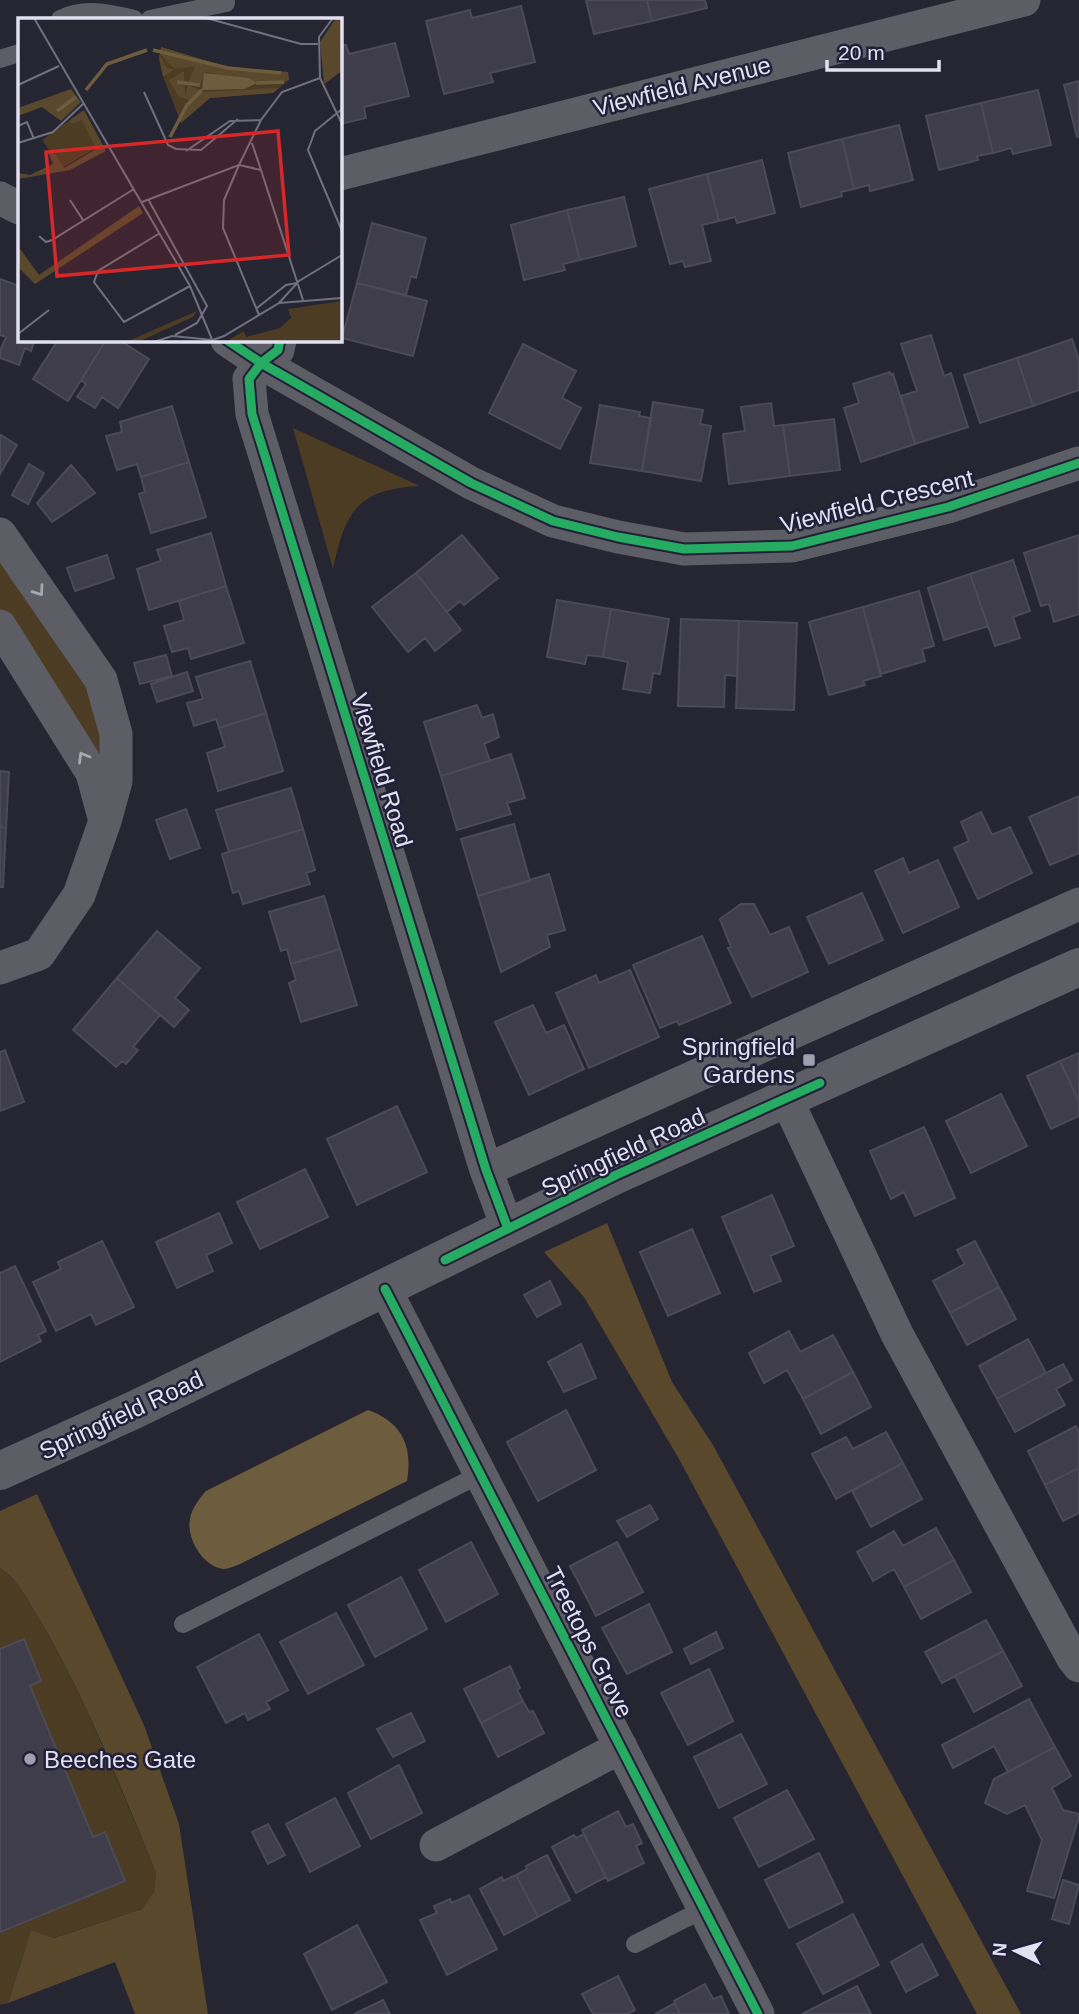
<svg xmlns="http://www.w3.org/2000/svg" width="1079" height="2014" font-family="Arial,sans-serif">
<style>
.green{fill:#4c3c23}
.forest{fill:#5a482d}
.water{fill:#6e5c3e}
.building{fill:#3e3d49;stroke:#4b4a56;stroke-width:2}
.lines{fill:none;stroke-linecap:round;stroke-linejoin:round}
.service{stroke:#5d5d65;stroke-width:18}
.minor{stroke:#5d5d65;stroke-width:33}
.tertiary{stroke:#5d5d65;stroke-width:38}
.cycleway-casing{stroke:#221f38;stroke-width:13}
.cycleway{stroke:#26ab63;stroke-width:9}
.oneway{stroke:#a6a6b3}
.poi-dot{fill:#a09faf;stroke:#221f38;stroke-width:2.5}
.labels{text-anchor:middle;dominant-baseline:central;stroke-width:5;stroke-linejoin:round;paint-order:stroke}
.street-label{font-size:24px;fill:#e2e1f2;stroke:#221f38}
.poi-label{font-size:24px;fill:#e2e1f2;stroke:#221f38;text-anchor:end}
.inset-river{fill:none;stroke:#6e5c3e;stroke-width:3.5}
.inset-road{fill:none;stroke:#71707f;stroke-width:2}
.view{fill:#d62828;fill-opacity:0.15;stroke:#d62828;stroke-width:3.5}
.inset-edge{fill:none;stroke:#e2e1f2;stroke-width:3.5}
</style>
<rect width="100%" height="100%" fill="#262532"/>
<path class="green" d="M293 428 420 486C357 489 345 512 333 569Z
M0 535 101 680 116 781 0 626Z
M0 1568C19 1580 27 1600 39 1618 86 1699 120 1787 156 1873L154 1892 142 1909 53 1938 31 1930 8 2003 0 2005Z"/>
<path class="forest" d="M607 1223 672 1382 713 1445 1021 2014H977L679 1459 584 1297 544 1252Z
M37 1494 144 1725 179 1824 208 2014H135L115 1962 8 2003 31 1930 54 1938 142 1909 154 1892 156 1873C121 1787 86 1699 39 1618 27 1600 19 1580 0 1568V1511Z"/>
<path class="water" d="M368 1410C402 1422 413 1446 407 1481L240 1564C235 1566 228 1569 224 1569 203 1567 186 1538 190 1519 192 1508 199 1499 206 1491Z"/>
<path class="building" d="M586 0H647L652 21 594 34Z
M647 0H705L707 8 652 21Z
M521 6 535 62 490 73 493 82 444 94 426 21 470 10 472 18Z
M395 43 409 96 364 107 366 118 340 124V46L346 45 349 54Z
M1079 81V136L1077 137 1064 85Z
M1038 90 1051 145 1013 154 1011 148 993 153 981 103Z
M981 103 993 153 977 156 978 160 939 170 926 116Z
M899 125 913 180 870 191 869 185 854 189 842 139Z
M842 139 854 189 841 192 842 196 801 207 788 153Z
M762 160 775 213 737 223 735 217 719 221 707 174Z
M707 174 719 221 702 225 711 261 685 267 683 261 670 264 649 189Z
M624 197 636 246 580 260 567 210Z
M567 210 580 260 563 264 565 270 524 280 511 225Z
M372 223 426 238 416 278 411 276 406 295 357 283Z
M0 279 19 286V340H35L31 351 25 348 19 365 0 358V351L6 337 0 335Z
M357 283 427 301 413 356 342 338Z
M931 335 944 376 951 373 968 427 915 444 901 396 917 391 901 344Z
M1072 339 1079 360V390L1033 406 1017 358Z
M58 340H106L68 401 33 379Z
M106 340H119L149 359 118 408 102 397 95 408 77 397 86 384 81 380Z
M523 344 576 371 562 398 581 408 560 449 489 413Z
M1017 358 1033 406 980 423 964 375Z
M890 372 891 375 893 374 915 444 861 462 844 408 859 403 853 384Z
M653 402 703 410 700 424 711 426 701 481 642 471Z
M771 403 774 426 783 425 790 476 729 484 723 434 745 431 741 407Z
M600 405 640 412 639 416 651 418 642 471 590 463Z
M172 406 189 462 141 477 137 464 117 470 106 436 122 432 120 422Z
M834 419 840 470 790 476 783 425Z
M1 435 17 445 0 474V437Z
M189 462 206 517 151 533 139 494 145 492 141 477Z
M29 464 44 473 28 504 12 495Z
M71 465 95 493 52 522 37 503Z
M211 533 226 586 149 610 137 569 161 561 157 550Z
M462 535 498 578 464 605 460 601 447 612 416 573Z
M1079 535V614L1054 622 1049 604 1041 606 1024 553Z
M107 555 114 578 75 591 67 568Z
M1013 560 1030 611 1013 617 1020 638 995 646 970 574Z
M416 573 461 630 435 651 425 638 408 652 372 607Z
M970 574 988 626 944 640 928 588Z
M226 586 244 643 191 659 188 648 172 652 164 626 184 620 179 601Z
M919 591 934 646 922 649 925 661 881 674 863 607Z
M557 600 611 609 603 657 587 655 585 664 547 657Z
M863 607 881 676 863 681 865 685 829 695 809 622Z
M611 609 669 619 660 674 653 673 650 693 623 689 628 662 603 657Z
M681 619 739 621 737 676 725 675 724 707 678 706Z
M739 621 797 623 794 710 736 708Z
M166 655 172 676 140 684 134 663Z
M250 661 266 713 219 728 216 719 194 726 187 703 203 699 196 677Z
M187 672 193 691 157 702 151 684Z
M477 705 482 718 493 714 499 737 484 744 490 761 441 776 424 722Z
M266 713 283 771 218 791 207 753 225 747 219 728Z
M511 754 525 798 507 803 511 814 457 830 441 776Z
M0 771 9 772 6 828 0 827Z
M291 788 303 829 229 852 216 810Z
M1079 796V853L1050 865 1029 817Z
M186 809 200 848 170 859 156 820Z
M981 812 992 835 1010 827 1032 873 978 899 954 848 969 841 961 822Z
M514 824 530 881 478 896 461 839Z
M0 827 6 828 3 887H0Z
M303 829 315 870 306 873 310 884 243 904 239 891 233 893 222 854Z
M903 858 909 873 938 860 959 907 903 933 875 871Z
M549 874 565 930 547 935 550 947 501 972 478 896Z
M862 893 883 940 829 964 807 917Z
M324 896 340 949 291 964 287 949 281 951 269 912Z
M741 904H754L770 935 789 927 808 972 752 997 728 948 731 947 720 919Z
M157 931 200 968 175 998 189 1010 174 1027 117 978Z
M702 936 731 1003 679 1025 677 1021 660 1028 633 965Z
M340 949 357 1005 301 1022 289 983 296 980 291 964Z
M630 970 659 1037 589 1068 556 993 596 975 599 983Z
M117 978 160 1015 133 1047 138 1050 126 1064 122 1061 116 1067 73 1030Z
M533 1005 546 1033 564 1025 584 1069 529 1095 495 1022Z
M5 1050 24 1102 0 1111V1052Z
M1079 1053V1102L1060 1061Z
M1060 1061 1079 1102V1116L1051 1129 1027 1076Z
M1001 1094 1027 1146 971 1173 946 1121Z
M397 1106 427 1172 357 1205 327 1139Z
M924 1127 955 1198 915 1216 904 1192 891 1199 870 1151Z
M305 1169 328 1217 260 1249 237 1202Z
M772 1195 794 1246 770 1256 781 1281 754 1292 722 1217Z
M219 1213 232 1243 206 1255 213 1271 177 1288 156 1242Z
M692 1229 720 1293 668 1316 640 1252Z
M102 1241 134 1307 96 1325 91 1314 56 1331 33 1282 61 1269 58 1262Z
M975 1241 999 1287 950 1313 933 1281 965 1264 957 1250Z
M15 1266 46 1331 38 1335 41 1341 0 1362V1273Z
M550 1281 561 1304 537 1317 524 1295Z
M999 1287 1016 1319 967 1345 950 1313Z
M789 1331 800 1352 833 1335 853 1372 803 1399 787 1370 764 1383 749 1353Z
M1028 1339 1046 1373 997 1399 979 1366Z
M581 1344 596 1378 564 1392 548 1362Z
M1063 1364 1072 1380 1056 1389 1065 1405 1015 1432 997 1399Z
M853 1372 871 1407 821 1434 803 1399Z
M566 1410 596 1470 538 1501 507 1442Z
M1076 1426 1079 1432V1468L1045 1485 1028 1451Z
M886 1432 903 1463 836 1499 812 1454 846 1437 853 1449Z
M903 1463 922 1499 871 1527 852 1491Z
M1079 1468V1513L1063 1521 1045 1485Z
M650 1505 658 1519 627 1537 617 1521Z
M936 1528 954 1560 904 1587 894 1569 873 1581 857 1552 894 1531 903 1546Z
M471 1542 498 1594 446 1622 419 1570Z
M617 1542 643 1592 596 1616 570 1566Z
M954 1560 971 1592 921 1619 904 1587Z
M401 1577 427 1629 375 1657 348 1605Z
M649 1604 672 1652 627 1674 602 1628Z
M336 1613 364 1665 308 1694 280 1642Z
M986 1620 1003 1651 942 1683 925 1652Z
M716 1632 723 1648 691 1664 684 1649Z
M259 1634 288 1690 266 1702 270 1709 248 1720 245 1713 226 1723 197 1667Z
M24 1639 41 1681 30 1686 93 1837 105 1832 125 1881 0 1932V1649Z
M1003 1651 1022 1686 974 1712 955 1676Z
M510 1666 520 1688 517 1690 523 1701 481 1723 464 1689Z
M709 1669 733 1721 688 1745 661 1693Z
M1029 1699 1055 1747 1008 1772 994 1746 953 1768 942 1745Z
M523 1701 529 1712 533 1711 544 1733 498 1757 481 1723Z
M411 1713 425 1741 393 1757 377 1729Z
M741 1734 767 1784 719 1808 694 1757Z
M1055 1747 1071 1776 1052 1788 1063 1810 1079 1814V1817L1054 1898 1027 1891 1042 1840 1025 1805 1007 1814 985 1803 994 1779Z
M399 1765 422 1813 371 1839 348 1793Z
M787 1790 814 1839 759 1867 734 1818Z
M335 1798 360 1846 310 1872 286 1824Z
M618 1811 626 1827 633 1824 642 1843 636 1846 644 1863 608 1881 582 1830Z
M268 1824 285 1855 268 1864 252 1832Z
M584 1834 606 1877 576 1893 552 1847 574 1835 576 1838Z
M819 1853 843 1902 789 1928 765 1880Z
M547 1855 570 1900 538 1917 516 1875 527 1869 526 1866Z
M516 1875 538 1917 504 1935 480 1889 502 1877 503 1881Z
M1063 1880 1079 1885 1069 1924 1052 1919Z
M469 1895 497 1949 447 1975 420 1920 437 1913 434 1906 450 1899 452 1903Z
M853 1914 879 1965 823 1994 797 1944Z
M357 1925 387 1982 332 2010 304 1954Z
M922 1944 938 1975 906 1992 891 1962Z
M618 1976 635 2010 627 2014H593L582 1994Z
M705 1984 713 1999 721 1996 729 2014H680L674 2001Z
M857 1986 871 2014H802Z
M383 2000 390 2014H354Z
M675 2003 680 2014H655Z"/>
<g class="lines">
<path class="service" d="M60 19C84 7 110 13 134 19
M150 19 226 3
M0 59 19 53
M183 1624 481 1474
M635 1944 704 1909"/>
<path class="minor" d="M340 174 1024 0
M0 198 19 208
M227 340 261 363 249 379 252 414 486 1170 508 1229
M280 340 278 350 261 363 471 483 553 521 618 537 684 549 792 546 948 507 1079 463
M0 534 101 680 116 734V781L105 821 79 895 39 954 0 968
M0 626 92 773 105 821
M786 1098 897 1334 1072 1657 1079 1666
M486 1170 1079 904
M385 1289 758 2014
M436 1845 621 1747"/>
<path class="tertiary" d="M0 1471 134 1410 616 1175 1079 967"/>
<defs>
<path id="cycleway" d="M227 340 261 363 249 379 252 414 486 1170 508 1229
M280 340 278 350 261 363 471 483 553 521 618 537 684 549 792 546 948 507 1079 463
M445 1260 616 1175 820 1083
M385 1289 758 2014"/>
</defs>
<use href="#cycleway" class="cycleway-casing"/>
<use href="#cycleway" class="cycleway"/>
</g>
<defs><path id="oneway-chevron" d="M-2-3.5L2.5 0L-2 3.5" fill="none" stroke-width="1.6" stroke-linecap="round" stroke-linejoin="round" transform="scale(1.75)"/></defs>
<g class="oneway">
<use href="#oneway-chevron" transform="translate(39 591) rotate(55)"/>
<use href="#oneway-chevron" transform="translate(83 757) rotate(-120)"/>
</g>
<g class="poi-dot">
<rect x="802" y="1053" width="14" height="14" rx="3.5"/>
<circle cx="30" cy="1759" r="7"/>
</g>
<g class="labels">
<g class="street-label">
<text transform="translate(682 86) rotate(-14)">Viewfield Avenue</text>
<text transform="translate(877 501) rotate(-14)">Viewfield Crescent</text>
<text transform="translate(382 770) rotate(73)">Viewfield Road</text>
<text transform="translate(623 1152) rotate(-25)">Springfield Road</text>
<text transform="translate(121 1415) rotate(-25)">Springfield Road</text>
<text transform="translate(589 1642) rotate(63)">Treetops Grove</text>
</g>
<g class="poi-label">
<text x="795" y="1046">Springfield<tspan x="795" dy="28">Gardens</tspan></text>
<text x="44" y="1759" text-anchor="start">Beeches Gate</text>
</g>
</g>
<g transform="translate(18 18)">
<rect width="324" height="324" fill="#262532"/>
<path d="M143 29 209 49 270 54 271 62 255 75 192 80 163 105 146 61ZM52 102H64L80 129 44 150 24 122ZM324 283V324H207L226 313 228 319 262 310 273 300 270 291ZM179 293 175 299 120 324H108Z" fill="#4c3c23"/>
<path d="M318 0H324V53L306 66 302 24ZM143 29 209 49 270 54 271 62 243 66 188 54 182 66 170 65 177 48 157 51 142 36 148 49 156 52 145 59 141 40ZM166 53 167 77 170 67 186 74 261 70 255 75 192 80 163 105 161 100 172 82 161 79 151 62ZM53 71 63 84 43 103 24 89 0 98V90ZM66 92 88 133 52 152 0 161V155L12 157 35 146 30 134 38 136 46 150 78 131 64 102 54 106 52 102ZM121 188 125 195 17 266 0 249V228L21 257Z" fill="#5a482d"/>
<path d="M186 55 231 60 239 65 226 71 184 72Z" fill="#6e5c3e"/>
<path class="inset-river" d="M135 32 210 50 263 55M159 64 182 67M238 65 266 64M68 72 89 46 129 32M39 93 58 79M152 119 169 87 184 72"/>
<path class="inset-road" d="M16 0 172 268 195 324M188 0 283 26H300M302 60 324 106M0 67 41 48M126 74 150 127 158 131 183 132 220 101M324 91 297 113 290 132 324 213M0 108 9 104 16 121M0 125 35 114 66 85M234 125 243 152M168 133 212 103 243 102M130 181 189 288 179 305 157 317M52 182 65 202M124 184 221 147 243 102 264 74 302 60 301 19 315 0M142 215 80 253 76 264 106 304 172 268M21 218 28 224 34 222 116 171M261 285 324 280M239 290 268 267 279 265M241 297 205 210 206 182 221 147 243 152 285 282M0 316 31 292M136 324 154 318 195 322 206 318 261 285 281 263 324 237"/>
<path class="view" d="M260 113 271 237 39 258 28 134Z"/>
<rect width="324" height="324" class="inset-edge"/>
</g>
<g transform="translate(1016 1951) rotate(275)" stroke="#221f38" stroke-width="5" paint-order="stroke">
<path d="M0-5L12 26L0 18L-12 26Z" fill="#e2e1f2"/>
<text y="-10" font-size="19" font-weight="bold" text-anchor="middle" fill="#e2e1f2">N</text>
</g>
<path d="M827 60v10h112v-10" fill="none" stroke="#e2e1f2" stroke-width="3.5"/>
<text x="838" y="60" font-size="21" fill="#e2e1f2" stroke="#221f38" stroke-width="5" paint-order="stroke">20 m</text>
</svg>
